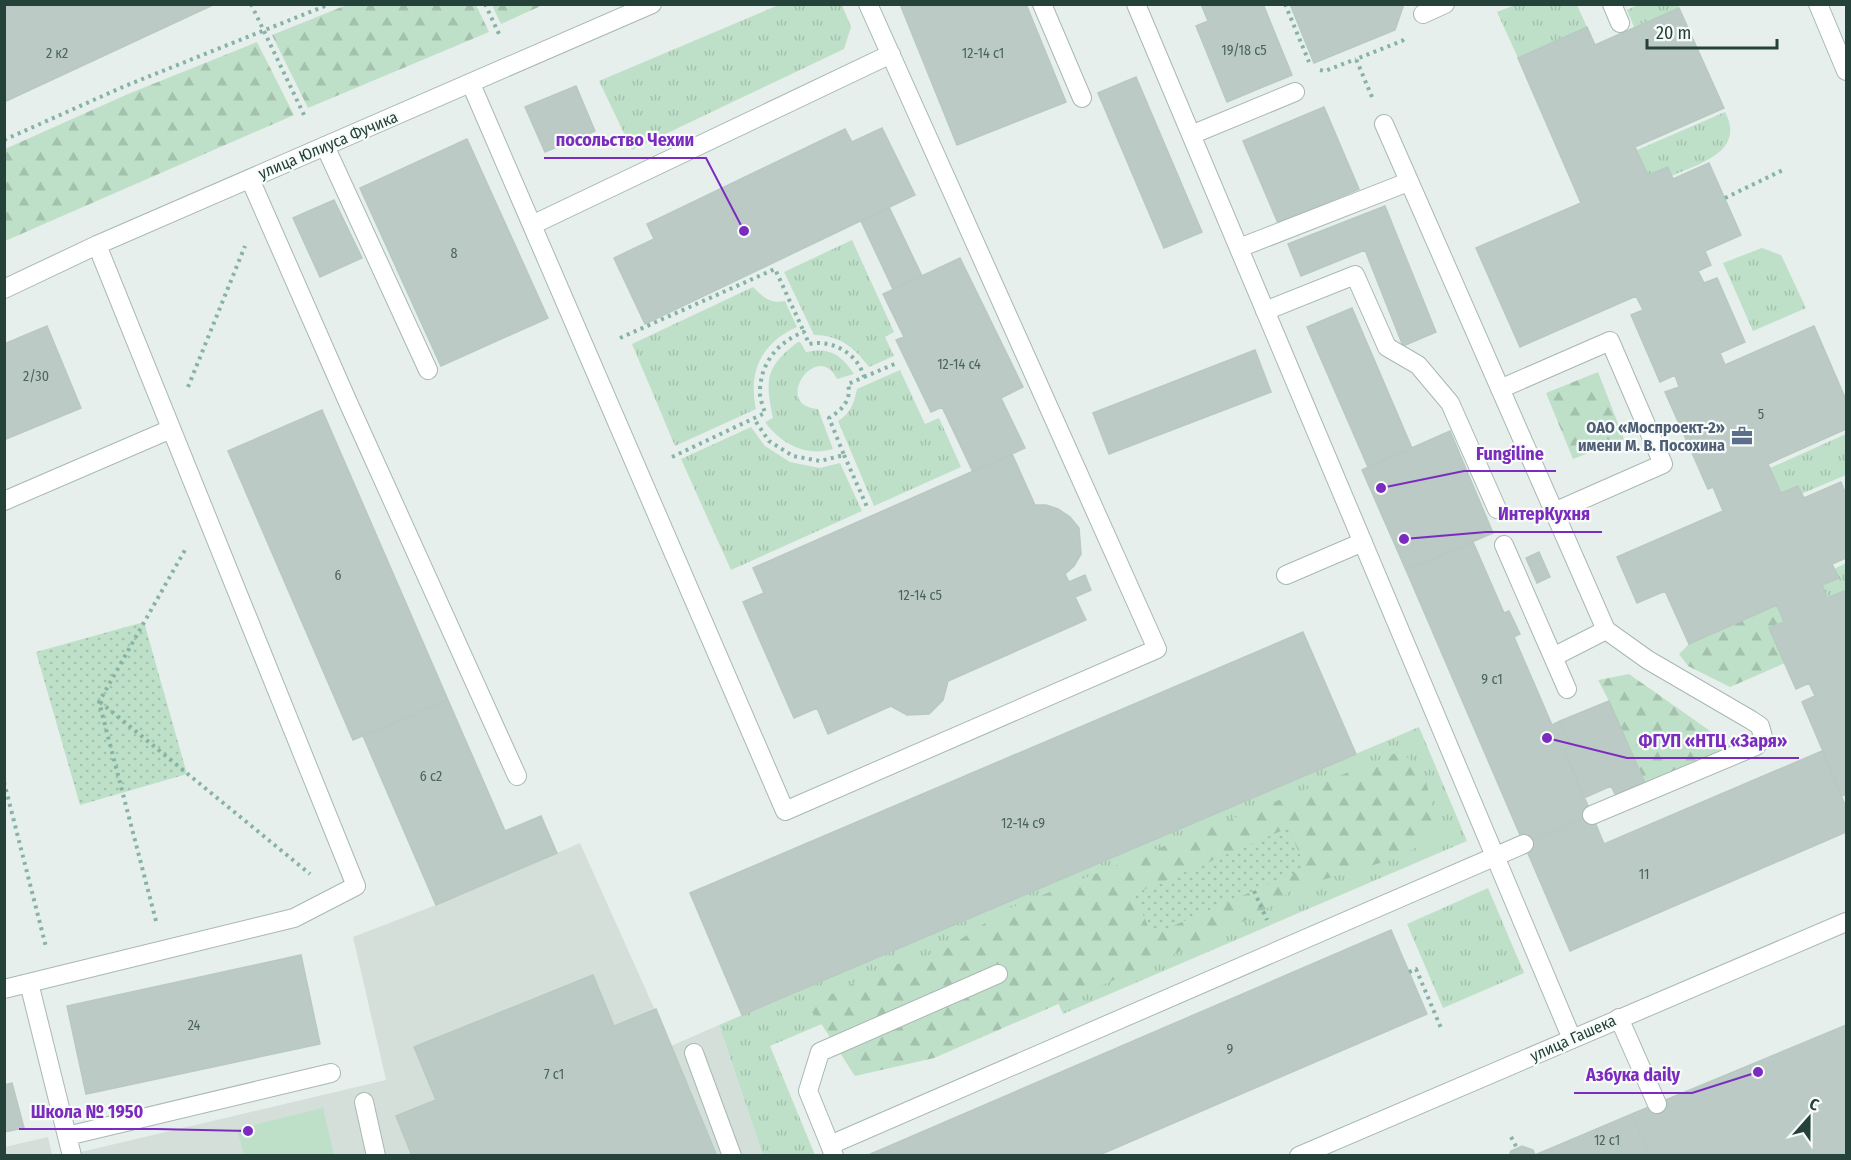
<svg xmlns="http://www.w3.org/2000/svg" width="1851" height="1160" font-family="'Fira Sans Condensed',sans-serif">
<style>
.built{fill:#d4dfda}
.grass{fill:url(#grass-tufts)}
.forest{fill:url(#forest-firs)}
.park{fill:url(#park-dots)}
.pitch{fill:#bfe0c8}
.building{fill:#bbcac4;stroke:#b8c9c2;stroke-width:1.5}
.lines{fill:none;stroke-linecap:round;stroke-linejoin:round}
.lane-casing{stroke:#a8b8b2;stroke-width:20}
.street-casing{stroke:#a8b8b2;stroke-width:20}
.secondary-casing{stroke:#a4bbb3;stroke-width:20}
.path{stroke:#86b3a5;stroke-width:4;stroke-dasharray:3 4.5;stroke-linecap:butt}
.lane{stroke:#fff;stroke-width:18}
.street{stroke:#fff;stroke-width:18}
.secondary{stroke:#fff;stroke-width:18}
.labels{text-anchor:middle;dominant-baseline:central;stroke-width:4.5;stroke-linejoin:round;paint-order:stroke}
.number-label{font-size:14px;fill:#4a645c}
.street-label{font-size:16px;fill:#24423a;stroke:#f7fbf9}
.service-label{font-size:16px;font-weight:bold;fill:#4e5e75;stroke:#f7fbf9;text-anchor:end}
.leader{fill:none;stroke:#7b2cbf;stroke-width:2}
.callout-dot{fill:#7b2cbf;stroke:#f7fbf9;stroke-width:2}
.callout-label{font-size:18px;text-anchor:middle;font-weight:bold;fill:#7b2cbf;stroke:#f7fbf9;stroke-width:4.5;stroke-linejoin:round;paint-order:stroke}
</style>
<defs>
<pattern id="grass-tufts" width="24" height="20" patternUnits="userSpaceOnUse" patternTransform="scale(1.5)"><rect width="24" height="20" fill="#bfe0c8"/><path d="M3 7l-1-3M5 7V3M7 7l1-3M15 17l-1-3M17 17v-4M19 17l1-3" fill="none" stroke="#a4c1ad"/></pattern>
<pattern id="forest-firs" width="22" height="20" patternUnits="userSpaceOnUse" patternTransform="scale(1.5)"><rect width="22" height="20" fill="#bfe0c8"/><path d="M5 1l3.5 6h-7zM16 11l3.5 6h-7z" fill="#a4c1ad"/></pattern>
<pattern id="park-dots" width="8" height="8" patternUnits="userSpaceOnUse" patternTransform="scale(1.5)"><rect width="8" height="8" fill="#bfe0c8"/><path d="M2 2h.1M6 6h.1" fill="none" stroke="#a4c1ad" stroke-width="1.8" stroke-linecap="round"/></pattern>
</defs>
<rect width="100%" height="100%" fill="#e6efeb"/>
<path class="built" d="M580 843 671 1046 719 1025 763 1155 64 1156 386 1080 353 937 436 905Z
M48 1137 52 1155H5V1147Z"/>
<path class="grass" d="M781 4 842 5 851 27 844 49 632 150 599 81Z
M1640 4 1678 5 1679 8 1634 27 1627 10Z
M1515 5H1577L1587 27 1518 58 1497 12Z
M1725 112C1746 152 1699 163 1672 176L1668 167 1648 175 1637 150Z
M852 240 894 332 885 337 894 356 869 367C854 347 839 335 814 335L784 272Z
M1762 248 1781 255 1806 308 1753 331 1723 263Z
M753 287C763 297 770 304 785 301L797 327C761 343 748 372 756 409L675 446 632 344Z
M798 342H800L806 352C829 347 841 354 854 374L837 379C817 338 771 406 818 409L833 449C806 457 781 444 765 422L773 418C765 380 765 367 798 342Z
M900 370 925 424 939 418 961 467 874 506 838 421C851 413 854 403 857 389Z
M751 427 765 446 790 462 820 468 840 463 862 511 731 570 681 459Z
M1846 434V475L1801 494 1797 486 1781 493 1770 468Z
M1846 563V596L1844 591 1827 598 1822 585 1838 578 1834 569Z
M1419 727 1467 841 1063 1014 1029 936 770 1046 815 1155H763L719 1025Z
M1488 888 1524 973 1443 1008 1407 924Z"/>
<path class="forest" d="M349 4 476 5 489 32 308 108 272 35Z
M492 5H543L501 24Z
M257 42 294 115 5 241V149L128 94Z
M1598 372 1624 439 1573 459 1546 393Z
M1777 605 1784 622 1769 628 1785 663 1730 687 1688 666 1679 654 1689 644Z
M1629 674 1733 747 1645 783 1609 701 1598 680Z
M1401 751 1424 774 1433 809 1435 837 1397 858 1295 888 1257 915 1185 949 934 1058 855 1076 809 1005 887 967 943 951 1003 911Z"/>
<path class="park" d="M144 622 187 774 80 805 36 652Z
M1288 828 1306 868 1152 935 1134 894Z"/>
<path class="pitch" d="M323 1108 334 1155H244L237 1129Z"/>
<path class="building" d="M4 4H215L4 102Z
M900 4H1026L1066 102 957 145Z
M1201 4H1263L1292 75 1227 102 1196 26 1208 21Z
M1290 4H1404L1395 30 1314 63Z
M1679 8 1724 108 1635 147 1648 175 1668 167 1673 179 1709 163 1741 235 1705 251 1711 265 1698 271 1704 283 1717 278 1745 342 1720 353 1725 365 1814 326 1846 400V429L1768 464 1781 493 1798 486 1804 498 1841 482 1846 495V558L1832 564 1839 578 1822 585 1827 598 1844 591 1846 596V794L1842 796 1802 702 1815 696 1809 683 1796 689 1769 628 1784 622 1777 605 1689 644 1665 591 1637 603 1617 557 1723 511 1713 487 1708 489 1665 392 1679 387 1675 375 1660 382 1631 315 1643 310 1636 296 1520 347 1476 248 1581 203 1518 58 1587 27 1595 45Z
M1136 77 1202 232 1164 248 1098 93Z
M576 86 595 131 545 152 525 107Z
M1324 107 1359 189 1278 223 1243 141Z
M882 128 915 195 645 324 614 258 654 239 647 224 845 129 852 142Z
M467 139 548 318 441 366 360 188Z
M334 200 362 258 320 277 293 218Z
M1385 206 1436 332 1403 346 1365 250 1301 276 1288 244Z
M889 207 922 276 893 289 861 221Z
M960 258 1023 387 1001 398 1025 448 973 472 942 407 931 412 896 340 904 337 883 294Z
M1352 308 1412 448 1368 467 1307 327Z
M47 326 81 408 4 440V344Z
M1255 350 1271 392 1109 454 1093 413Z
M322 410 448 700 353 740 228 451Z
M1450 431 1493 533 1406 570 1362 470Z
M1012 454 1035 505H1046L1058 509 1070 517 1079 528 1081 554 1074 566 1065 574 1069 582 1085 575 1091 590 1075 597 1086 620 948 681 943 700 929 714 907 715 891 706 828 734 817 708 794 718 743 602 764 593 753 568Z
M1473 542 1504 613 1509 611 1520 634 1514 637 1552 725 1560 721 1571 746 1564 750 1592 815 1524 844 1406 570Z
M1539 552 1550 577 1537 583 1526 558Z
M1303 632 1356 754 742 1015 690 893Z
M448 700 505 831 541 816 557 853 436 905 363 736Z
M1609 701 1645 783 1616 796 1611 786 1584 798 1564 750 1571 746 1560 721Z
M1822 751 1846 807V832L1570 951 1524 844 1592 815 1604 844Z
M1391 930 1427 1014 1097 1156H866Z
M301 955 320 1044 86 1094 67 1006Z
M593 975 614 1026 656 1009 716 1154 412 1156 396 1116 436 1100 414 1047Z
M1846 1025V1156H1650L1632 1114Z
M12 1083 24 1128 4 1132V1085Z
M1632 1114 1650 1156H1509L1511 1151 1522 1146 1533 1150 1535 1155Z"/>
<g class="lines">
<defs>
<path id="lane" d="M1042 4 1082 98
M1136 4 1572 1039
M1612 4 1620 23
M1423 14 1445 4
M471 84 785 811 1157 649 868 4
M1384 124 1606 630 1648 660 1751 720 1760 726 1763 737 1756 746 1592 815
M1191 135 1295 92
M325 146 428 370
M250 179 347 400 517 776
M532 225 891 54
M1239 248 1408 182
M1265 311 1355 275 1387 347 1418 365 1450 403 1497 509
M1500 389 1610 341 1663 464 1554 512
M4 501 171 429
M1504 545 1553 657 1606 630
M1286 575 1363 542
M1553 657 1567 689
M29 983 67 1136 331 1073
M4 989 294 918 356 886 97 245
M1619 1018 1657 1104
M694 1053 732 1156
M364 1102 376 1156
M67 1136 72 1156
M830 1145 808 1091 820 1052 998 974
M834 1156 830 1145 1524 844"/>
<path id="street" d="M4 289 97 245 652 4
M1299 1156 1846 922"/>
<path id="secondary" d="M1818 4 1846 71"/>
</defs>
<use href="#lane" class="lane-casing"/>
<use href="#street" class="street-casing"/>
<use href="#secondary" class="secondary-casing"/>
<path class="path" d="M251 4 305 117
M485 4 499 34
M1285 4 1309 62
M1320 70 1325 71 1356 59
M1372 97 1356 59 1402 41 1405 38
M4 140 125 86 330 4
M1725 198 1783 170
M620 338 775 269 804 332
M864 377 897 363
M188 387 245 246
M844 455 868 509
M672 457 765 413C763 406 759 397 760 390 761 362 779 341 804 332L809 344C833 339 858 354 864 377L848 384C852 400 842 410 829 418L844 455 820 461 793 456 769 441 754 419
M100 702 310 874
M4 782 46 947
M1254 891 1267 920
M156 921 99 702 185 550
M1409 972 1416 969 1441 1028
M1511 1137 1517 1148"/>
<use href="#lane" class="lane"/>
<use href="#street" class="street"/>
<use href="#secondary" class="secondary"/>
</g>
<defs>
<symbol id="office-bare" viewBox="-9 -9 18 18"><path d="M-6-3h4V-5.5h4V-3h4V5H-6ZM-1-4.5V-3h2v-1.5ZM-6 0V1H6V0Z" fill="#5c6f8a" stroke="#f7fbf9" stroke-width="2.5" paint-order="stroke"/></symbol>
</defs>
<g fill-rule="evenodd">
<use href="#office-bare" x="1727" y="421" width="30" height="30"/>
</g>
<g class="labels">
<g class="number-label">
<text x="1244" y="50">19/18 с5</text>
<text x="57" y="53">2 к2</text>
<text x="983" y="53">12-14 с1</text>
<text x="454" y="253">8</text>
<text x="959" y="364">12-14 с4</text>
<text x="36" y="376">2/30</text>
<text x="1761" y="414">5</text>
<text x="338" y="575">6</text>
<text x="920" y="595">12-14 с5</text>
<text x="1492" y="679">9 с1</text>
<text x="431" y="776">6 с2</text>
<text x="1023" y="823">12-14 с9</text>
<text x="1644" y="874">11</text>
<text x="194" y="1025">24</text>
<text x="1230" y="1049">9</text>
<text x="554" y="1074">7 с1</text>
<text x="1607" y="1140">12 с1</text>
</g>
<g class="street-label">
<text transform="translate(328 145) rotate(-23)">улица Юлиуса Фучика</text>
<text transform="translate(1573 1038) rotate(-24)">улица Гашека</text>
</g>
<g class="service-label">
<text x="1725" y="427">ОАО «Моспроект-2»<tspan x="1725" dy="18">имени М. В. Посохина</tspan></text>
</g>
</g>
<path class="leader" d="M744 231L706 158H544M1381 488L1464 471H1556M1404 539L1486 532H1602M1547 738L1627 758H1799M1758 1072L1692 1093H1574M248 1131L156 1129H19"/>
<g class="callout-dot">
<circle cx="744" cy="231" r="6"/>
<circle cx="1381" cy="488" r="6"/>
<circle cx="1404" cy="539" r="6"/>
<circle cx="1547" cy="738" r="6"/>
<circle cx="1758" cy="1072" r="6"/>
<circle cx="248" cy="1131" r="6"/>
</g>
<g class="callout-label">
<text x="625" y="146">посольство Чехии</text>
<text x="1510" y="460">Fungiline</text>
<text x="1544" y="520">ИнтерКухня</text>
<text x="1713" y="747">ФГУП «НТЦ «Заря»</text>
<text x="1633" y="1081">Азбука daily</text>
<text x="87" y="1118">Школа № 1950</text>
</g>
<rect width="1851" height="1160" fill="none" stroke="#24423a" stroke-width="12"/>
<g transform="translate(1809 1118) rotate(21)" stroke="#f7fbf9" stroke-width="4.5" paint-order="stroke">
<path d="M0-4.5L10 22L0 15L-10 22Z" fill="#24423a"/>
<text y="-9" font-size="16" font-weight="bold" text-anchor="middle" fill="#24423a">С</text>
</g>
<path d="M1647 39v9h130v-9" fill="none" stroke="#24423a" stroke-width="3"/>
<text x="1656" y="39" font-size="18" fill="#24423a" stroke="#f7fbf9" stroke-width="4.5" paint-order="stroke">20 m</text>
</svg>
